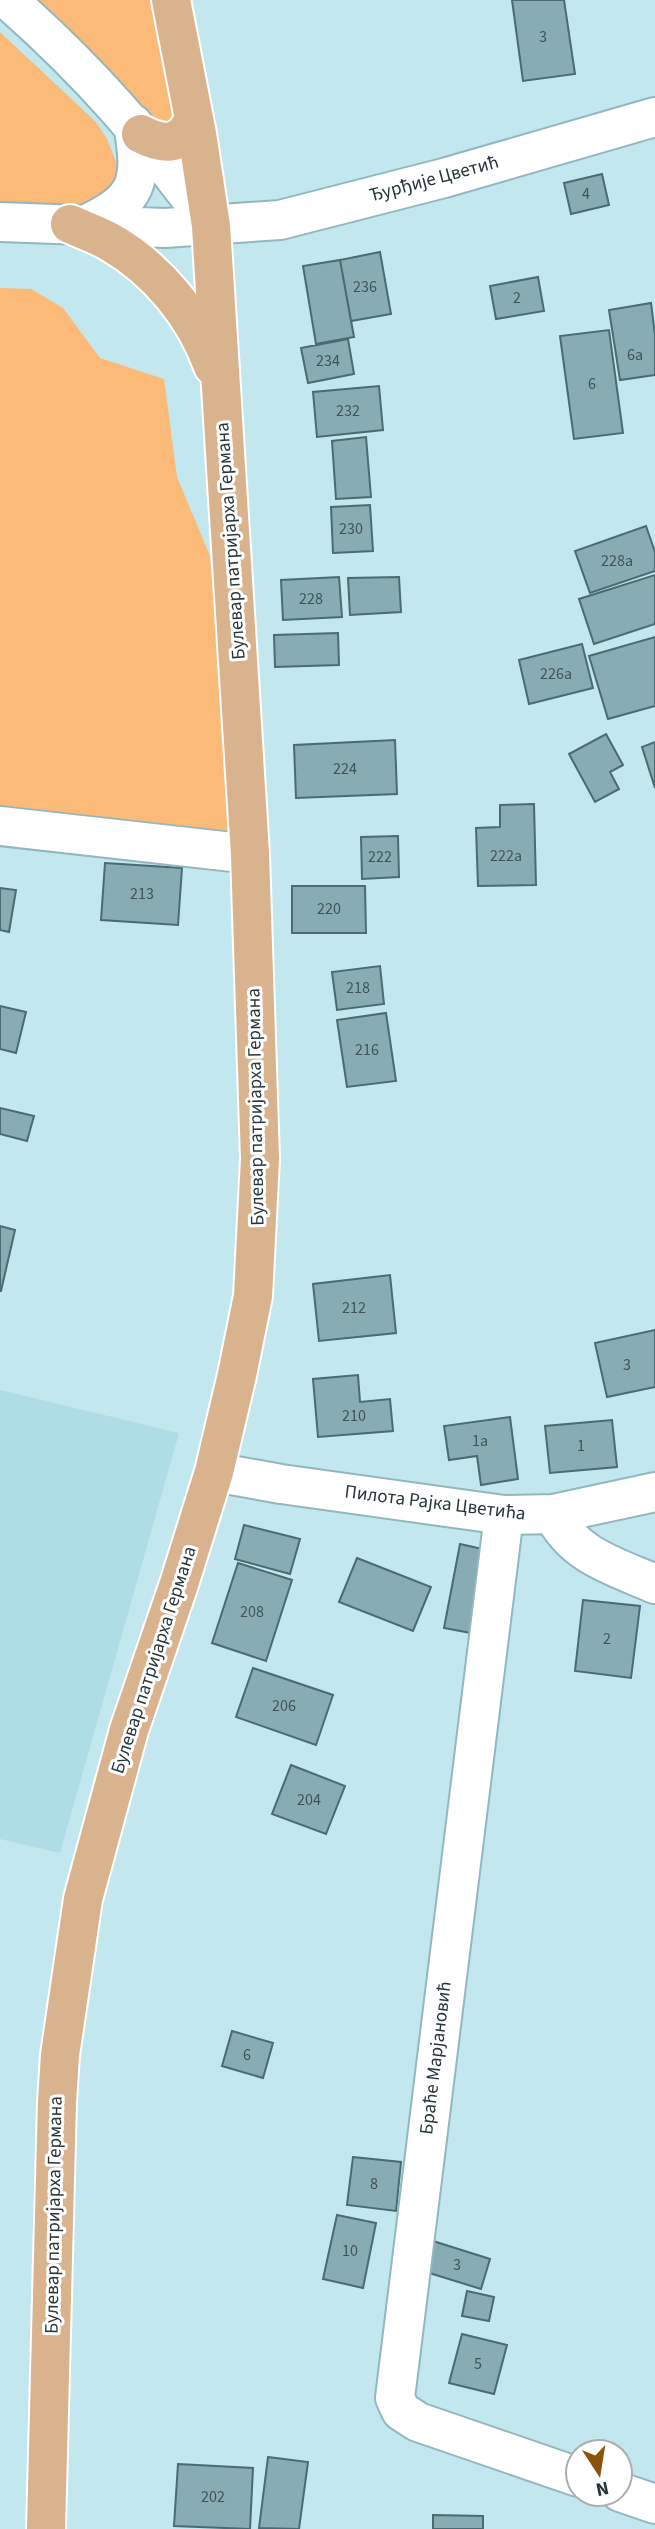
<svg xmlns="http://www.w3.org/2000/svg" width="655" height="2529" font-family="'Source Sans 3',sans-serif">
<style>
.built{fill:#aedde6}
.green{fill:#fcba79}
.building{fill:#88acb3;stroke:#496b71;stroke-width:2}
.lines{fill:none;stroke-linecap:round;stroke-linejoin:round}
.minor-casing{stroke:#93b7be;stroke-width:42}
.major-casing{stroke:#fff;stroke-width:42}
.minor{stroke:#fff;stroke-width:38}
.major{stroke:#d9b38d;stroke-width:38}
.labels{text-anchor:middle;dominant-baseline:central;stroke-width:6;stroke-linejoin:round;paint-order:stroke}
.number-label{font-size:16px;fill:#405458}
.street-label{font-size:19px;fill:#283639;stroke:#fff}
</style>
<rect width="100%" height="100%" fill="#c2e7ef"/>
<path class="built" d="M0 1390 179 1433 60 1853 0 1839Z"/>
<path class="green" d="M35 0H158L180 127H150Z
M0 32 96 122 107 139 118 167 110 190 77 214 0 211Z
M0 288 31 289 63 308 100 358 164 379 177 477 210 556 236 849 0 826Z"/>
<path class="building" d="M512 0H564L575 74 523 81Z
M602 174 609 205 571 214 564 183Z
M380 252 391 314 351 321 340 260Z
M340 260 354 337 316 344 303 266Z
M538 277 544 311 496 319 490 286Z
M651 303 655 335V375L620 380 609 310Z
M609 330 623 433 574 439 560 336Z
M348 339 354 374 308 383 301 348Z
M379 386 383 430 317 437 313 392Z
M366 437 371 497 336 499 332 441Z
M370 505 373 551 333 553 331 507Z
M646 526 655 552V571L590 593 575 551Z
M655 575V624L594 644 579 599Z
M339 577 342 617 283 620 281 580Z
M399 577 401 612 350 615 348 578Z
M338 633 339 665 275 667 274 635Z
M655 637V706L608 719 589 656Z
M582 644 593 688 529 704 519 660Z
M606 734 623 765 610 772 619 789 595 802 569 754Z
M395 740 397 794 296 798 294 745Z
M655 742V788L642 747Z
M534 804 536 885 478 886 476 828 500 827V805Z
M398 836 399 877 362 879 361 837Z
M105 863 182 868 178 925 101 920Z
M292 886H365L366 933H292Z
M0 888 16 890 9 932 0 930Z
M380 966 384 1004 337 1010 332 972Z
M0 1006 26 1012 16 1053 0 1049Z
M386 1013 396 1081 347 1087 337 1020Z
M0 1108 34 1116 27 1141 0 1134Z
M0 1226 15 1230 1 1291H0Z
M390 1275 396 1333 319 1341 313 1284Z
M655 1330V1387L607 1397 595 1343Z
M358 1375 360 1402 390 1399 393 1431 318 1437 313 1379Z
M510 1417 518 1479 481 1485 477 1456 449 1460 444 1426Z
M612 1420 617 1467 550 1473 545 1426Z
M244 1525 300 1539 290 1574 235 1559Z
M460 1544 487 1550 471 1633 444 1628Z
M357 1558 431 1587 413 1631 339 1602Z
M238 1563 292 1580 266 1661 212 1643Z
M583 1600 640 1606 631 1678 575 1671Z
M253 1668 333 1695 316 1745 236 1717Z
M291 1765 345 1786 326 1834 272 1814Z
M232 2031 273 2043 263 2078 222 2066Z
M353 2157 401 2162 396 2211 347 2205Z
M337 2215 376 2223 363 2288 323 2279Z
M433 2241 490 2259 481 2289 423 2271Z
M467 2291 494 2297 489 2321 462 2316Z
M462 2334 507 2345 494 2394 449 2383Z
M268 2457 308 2462 299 2529 259 2528Z
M178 2464 253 2468 250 2529 174 2526Z
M433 2515 483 2516V2529H433Z"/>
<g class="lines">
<defs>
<path id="minor" d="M8 0C88 70 149 140 211 226
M0 222 165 228 280 220 444 178 655 117
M85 225C139 200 143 182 133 124
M0 826 250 854
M214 1472 281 1484 504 1515 553 1514 655 1492
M553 1514C574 1556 614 1566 655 1584
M504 1515 395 2398 401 2411 418 2422 578 2477
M620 2492 655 2504"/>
<path id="major" d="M141 134C166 147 183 145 194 118
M70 224C83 230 98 235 110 242 157 269 195 315 213 366
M46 2529 57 2102 60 2055 83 1899 129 1730 179 1584 214 1472 237 1375 253 1296 260 1159 250 854 211 226 197 134 171 0"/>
</defs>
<use href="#minor" class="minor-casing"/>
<use href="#major" class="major-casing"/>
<use href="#minor" class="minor"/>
<use href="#major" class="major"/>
</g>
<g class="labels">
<g class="number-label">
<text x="543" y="37">3</text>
<text x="586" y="194">4</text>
<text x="365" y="287">236</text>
<text x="517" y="298">2</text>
<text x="635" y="355">6a</text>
<text x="328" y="361">234</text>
<text x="592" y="384">6</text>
<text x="348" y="411">232</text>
<text x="351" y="529">230</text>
<text x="617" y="561">228a</text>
<text x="311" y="599">228</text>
<text x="556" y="674">226a</text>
<text x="345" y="769">224</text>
<text x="506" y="856">222a</text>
<text x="380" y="857">222</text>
<text x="142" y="894">213</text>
<text x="329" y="909">220</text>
<text x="358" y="988">218</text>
<text x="367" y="1050">216</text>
<text x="354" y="1308">212</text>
<text x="627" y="1365">3</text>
<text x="354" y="1416">210</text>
<text x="480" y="1441">1a</text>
<text x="581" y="1446">1</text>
<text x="252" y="1612">208</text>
<text x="607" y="1639">2</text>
<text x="284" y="1706">206</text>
<text x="309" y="1800">204</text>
<text x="247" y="2055">6</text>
<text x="374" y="2184">8</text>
<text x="350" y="2251">10</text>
<text x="457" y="2265">3</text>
<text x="478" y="2364">5</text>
<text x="213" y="2497">202</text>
</g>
<g class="street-label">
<text transform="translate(434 179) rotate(-15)">Ђурђије Цветић</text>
<text transform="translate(231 541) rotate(-94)">Булевар патријарха Германа</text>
<text transform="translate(256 1107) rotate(-91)">Булевар патријарха Германа</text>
<text transform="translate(435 1503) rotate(7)">Пилота Рајка Цветића</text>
<text transform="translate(154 1660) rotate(-72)">Булевар патријарха Германа</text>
<text transform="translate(436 2058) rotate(-83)">Браће Марјановић</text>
<text transform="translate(54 2215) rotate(-89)">Булевар патријарха Германа</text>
</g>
</g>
<g transform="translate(599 2473) rotate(168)"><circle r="33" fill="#ffffff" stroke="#a9afb0" stroke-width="2"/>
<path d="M0-5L12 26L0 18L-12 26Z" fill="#8c530b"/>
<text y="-10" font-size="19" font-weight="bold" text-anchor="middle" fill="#283639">N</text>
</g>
</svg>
